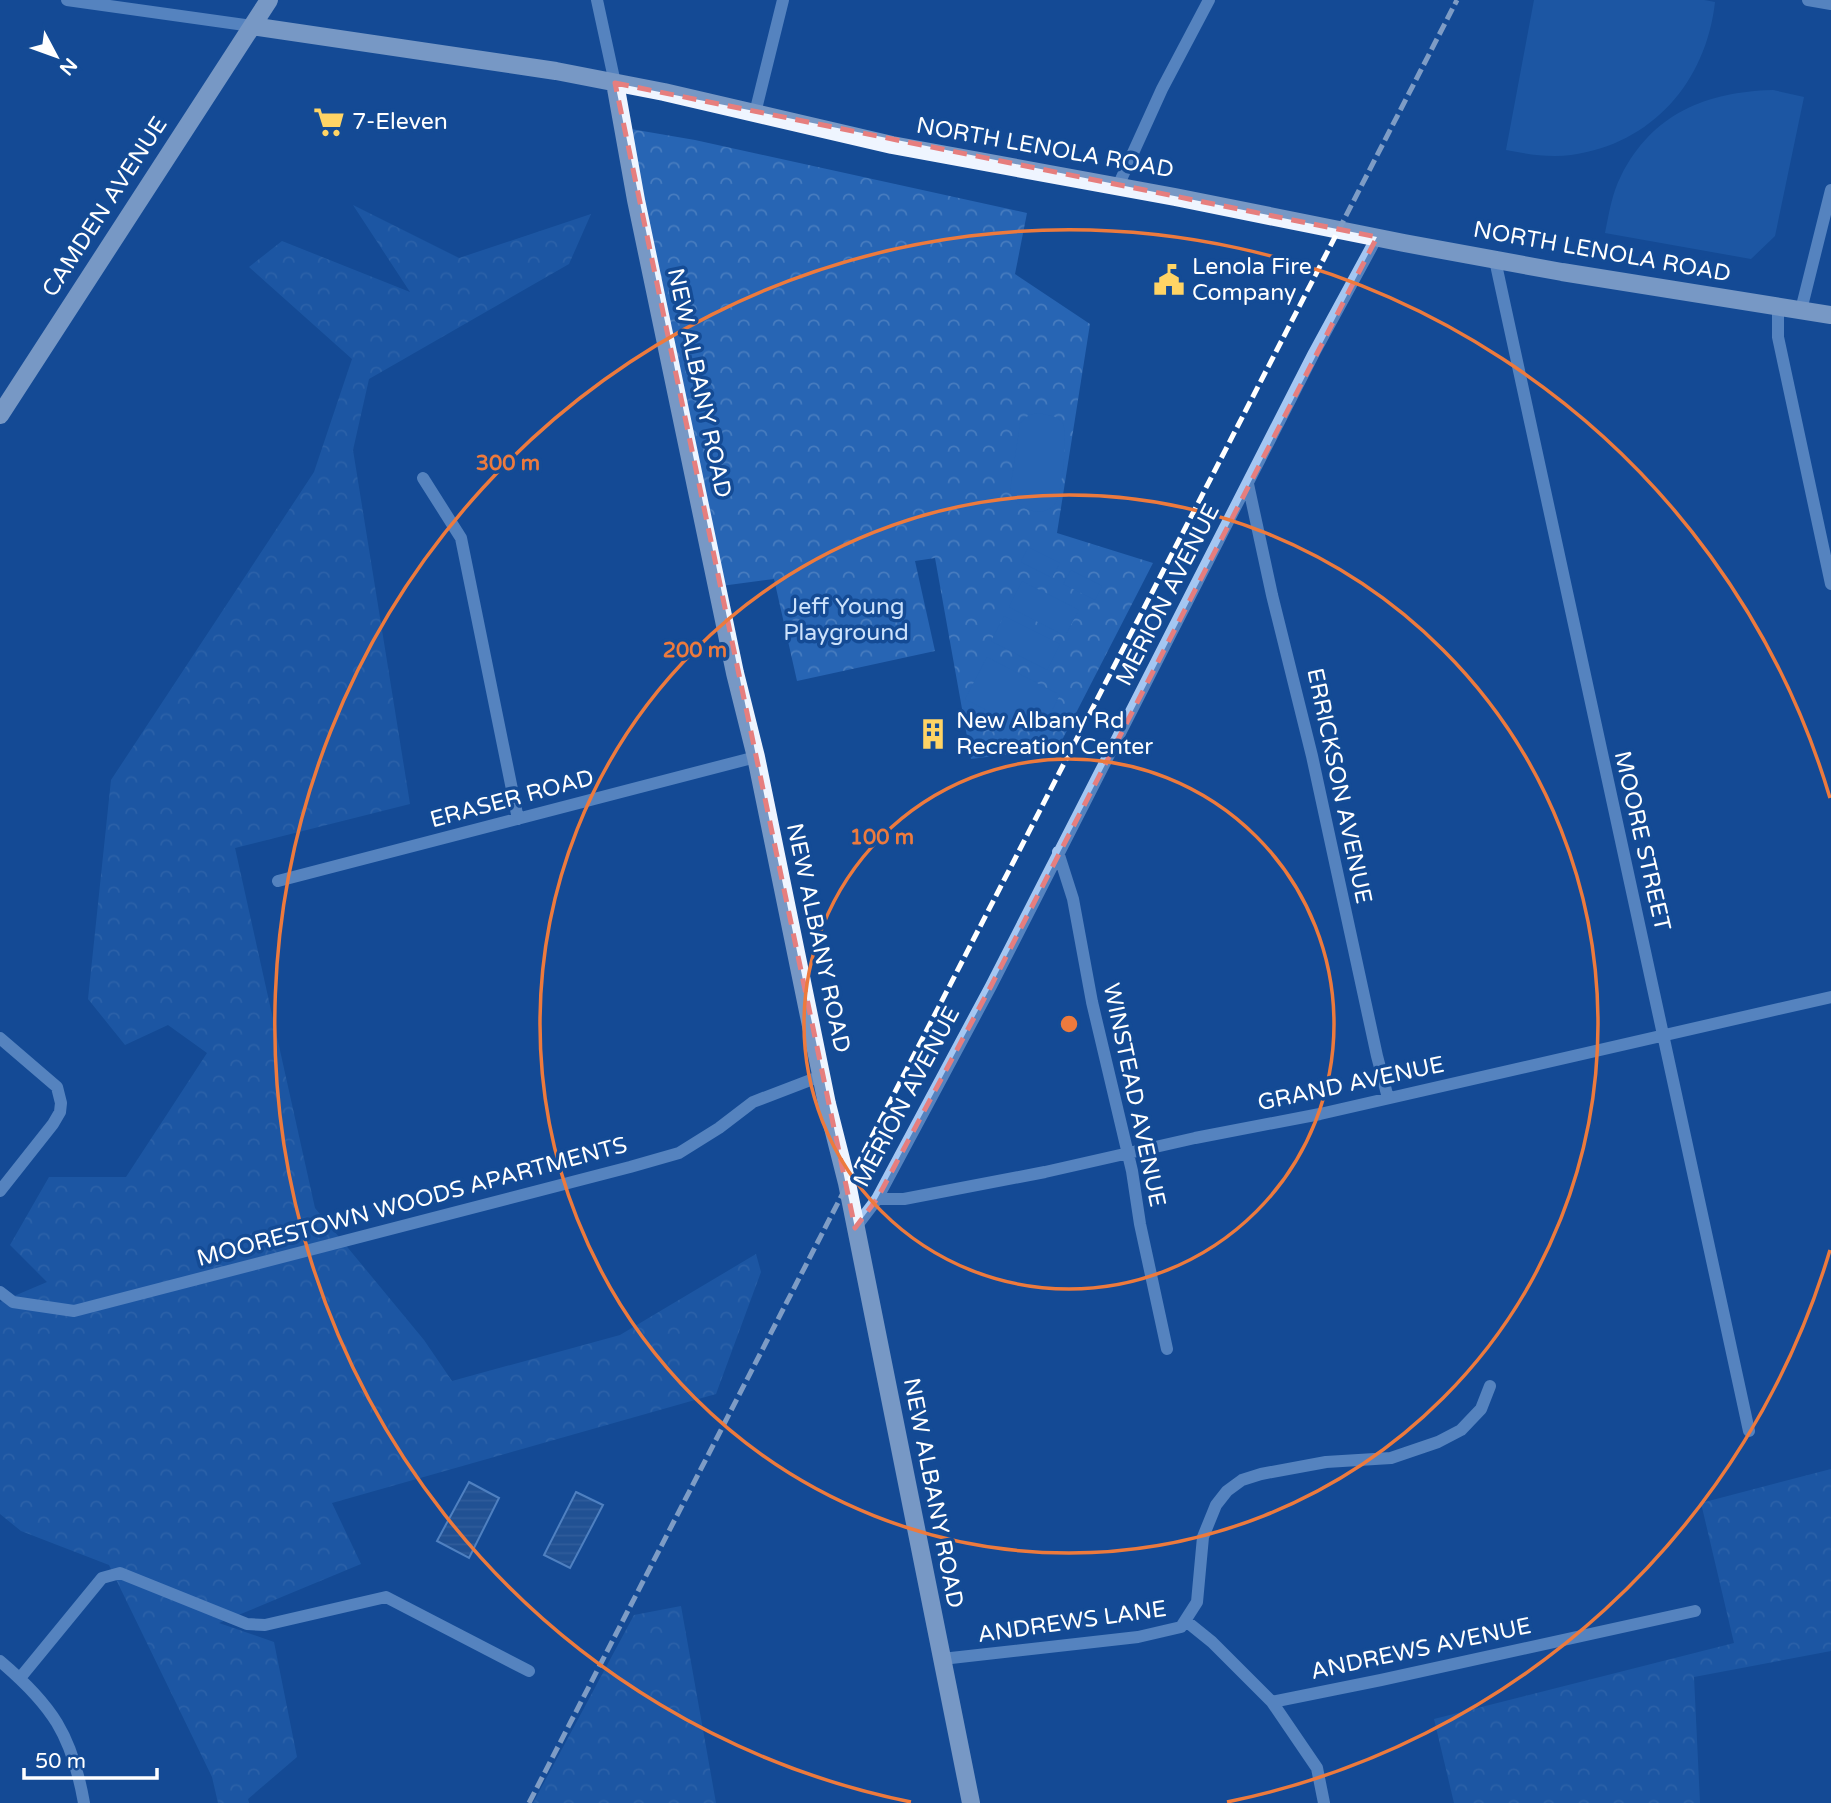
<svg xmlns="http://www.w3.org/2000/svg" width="1831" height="1803" font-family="'Varela Round',sans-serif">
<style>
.forest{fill:url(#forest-crowns)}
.garden{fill:#2765b4}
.water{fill:url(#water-rules);stroke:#97c2f5;stroke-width:2}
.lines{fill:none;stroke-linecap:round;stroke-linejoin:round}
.minor{stroke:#a5c7f2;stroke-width:12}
.major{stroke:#eff5ff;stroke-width:18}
.rail{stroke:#fff;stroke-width:5;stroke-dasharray:12 5;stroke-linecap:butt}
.marked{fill:none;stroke:#e67e7e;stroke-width:5;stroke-dasharray:14 9;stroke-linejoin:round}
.ring{fill:none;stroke:#ed7a3d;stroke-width:3.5}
.labels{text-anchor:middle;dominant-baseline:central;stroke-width:7;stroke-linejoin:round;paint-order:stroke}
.poi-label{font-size:23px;fill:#fff;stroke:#144b95;text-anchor:start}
.street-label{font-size:23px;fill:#fff;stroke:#144b95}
.park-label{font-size:23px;fill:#cce2fc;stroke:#144b95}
.centre{fill:#ed7a3d;stroke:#144b95;stroke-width:3.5}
.ring-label{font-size:21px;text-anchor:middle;font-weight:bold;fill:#ed7a3d;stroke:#144b95;stroke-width:7;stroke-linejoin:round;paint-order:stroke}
</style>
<defs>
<pattern id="forest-crowns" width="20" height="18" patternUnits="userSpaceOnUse" patternTransform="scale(1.75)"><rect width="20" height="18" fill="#2765b4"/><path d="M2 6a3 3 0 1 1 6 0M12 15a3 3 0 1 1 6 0" fill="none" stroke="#477cbf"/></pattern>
<pattern id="water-rules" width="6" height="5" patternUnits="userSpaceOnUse" patternTransform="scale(1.75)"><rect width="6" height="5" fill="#315990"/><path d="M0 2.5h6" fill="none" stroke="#5072a1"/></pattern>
</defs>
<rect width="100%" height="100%" fill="#144b95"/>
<path class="forest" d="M625 128 695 140 1027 213 1015 274 1090 324 1057 533 1153 563 1058 748 971 759 935 558 915 561 935 651 797 681 774 579 721 586Z
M353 205 459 258 591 214 569 264 369 379 353 450 410 804 235 848 315 1208 424 1340 452 1381 620 1335 756 1254 761 1272 716 1394 332 1503 361 1564 219 1623 274 1642 297 1757 248 1799 249 1803H218L212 1777 109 1565 21 1531 0 1514V1302L47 1282 10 1245 49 1177H126L207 1053 168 1025 125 1045 88 999 111 780 314 472 352 359 249 267 282 241 410 292Z
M1831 1469V1651L1694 1677 1700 1803H1454L1434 1719 1734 1643 1701 1503Z
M681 1606 716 1803H533L634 1615Z"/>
<path class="garden" d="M1534 0H1704L1715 2C1706 82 1652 144 1571 155 1549 158 1527 154 1506 150Z
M1773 90 1804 97 1775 236 1751 259 1605 233C1609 214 1612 193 1621 176 1653 113 1706 92 1773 90Z
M1038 413C1047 415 1056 415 1062 422 1069 430 1062 493 1056 502 1045 521 1015 509 1010 491L1020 423 1029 415Z
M1028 547 1060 563 1052 578 1021 562Z
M1071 570 1102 586 1095 600 1063 584Z
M1022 581 1079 610 1065 636 1009 607Z
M1004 616 1060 644 1047 670 991 641Z
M987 657 1060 695 1038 737 965 699Z"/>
<path class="water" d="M469 1482 499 1498 469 1558 437 1541Z
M576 1492 603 1505 570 1568 544 1555Z"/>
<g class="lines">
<path class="minor" d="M67 0 252 26
M597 0 615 83
M1808 0 1831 4
M755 113 783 0
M1118 186 1162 89 1209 0
M1495 260 1749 1431
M1778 307V337L1831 584
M1801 310 1831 190
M423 478 461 538 518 819
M1248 484 1272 595 1312 756 1377 1056 1388 1098
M1058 852 1073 899 1092 1002 1132 1171 1140 1224 1167 1349
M278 881 756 757
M0 1038 57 1087 61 1103 60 1112 53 1124 0 1191
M877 1199H904L1045 1172 1195 1138 1320 1114 1831 997
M855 1228 877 1199 991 986 1314 353 1377 237
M0 1292 13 1302 74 1311 630 1167 679 1153 719 1128 753 1102 821 1076
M1186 1621 1212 1642 1272 1702 1381 1680 1695 1611
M942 1659 1138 1637 1181 1627 1197 1602 1203 1537 1216 1505 1227 1491 1242 1480 1261 1474 1326 1462 1391 1458 1438 1442 1461 1430 1481 1409 1490 1386
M0 1661C52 1705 72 1735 84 1803
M20 1678 102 1578 120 1573 247 1624 265 1625 386 1597 529 1671
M1272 1702 1317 1768 1324 1803"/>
<path class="major" d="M252 26 556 71 664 92 892 145 1175 197 1404 243 1562 272 1831 315
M615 83 636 200 735 673 756 757 827 1104 847 1183 971 1803
M0 415 269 0"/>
<path class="rail" d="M529 1803 1457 0"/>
</g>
<path d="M0 0H1831V1803H0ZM615 83 1377 237 991 986 877 1199 855 1228Z" fill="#144b95" fill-opacity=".55" fill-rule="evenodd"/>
<path class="marked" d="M615 83 1377 237 991 986 877 1199 855 1228Z"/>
<g class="ring">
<circle cx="1069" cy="1024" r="265"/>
<circle cx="1069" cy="1024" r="529"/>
<path d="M1830 1250A794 794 0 0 1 1227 1802M911 1802A794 794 0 1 1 1830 798"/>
</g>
<defs>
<symbol id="supermarket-bare" viewBox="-9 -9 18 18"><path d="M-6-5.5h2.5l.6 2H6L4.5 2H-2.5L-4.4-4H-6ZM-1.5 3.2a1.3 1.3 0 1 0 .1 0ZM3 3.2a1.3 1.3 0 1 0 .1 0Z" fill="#ffd465" stroke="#144b95" stroke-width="2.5" paint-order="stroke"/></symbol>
<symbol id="civic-bare" viewBox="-9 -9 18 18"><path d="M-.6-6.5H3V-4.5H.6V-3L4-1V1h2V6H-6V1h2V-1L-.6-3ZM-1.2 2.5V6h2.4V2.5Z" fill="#ffd465" stroke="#144b95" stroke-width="2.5" paint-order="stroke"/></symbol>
<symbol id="building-bare" viewBox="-9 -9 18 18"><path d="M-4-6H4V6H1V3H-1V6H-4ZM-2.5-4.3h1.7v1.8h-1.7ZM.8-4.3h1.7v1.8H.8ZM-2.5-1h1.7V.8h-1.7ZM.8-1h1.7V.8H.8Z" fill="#ffd465" stroke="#144b95" stroke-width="2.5" paint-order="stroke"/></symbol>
</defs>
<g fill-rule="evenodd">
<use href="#supermarket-bare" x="307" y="100" width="44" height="44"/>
<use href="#civic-bare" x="1147" y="258" width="44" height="44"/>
<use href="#building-bare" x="911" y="712" width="44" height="44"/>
</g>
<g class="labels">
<g class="poi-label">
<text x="352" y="122">7-Eleven</text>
<text x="1192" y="267">Lenola Fire<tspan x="1192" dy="26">Company</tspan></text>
<text x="956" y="721">New Albany Rd<tspan x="956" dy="26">Recreation Center</tspan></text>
</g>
<g class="street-label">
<text transform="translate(1045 148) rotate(10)">NORTH LENOLA ROAD</text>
<text transform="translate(105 207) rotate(-57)">CAMDEN AVENUE</text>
<text transform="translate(1602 252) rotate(10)">NORTH LENOLA ROAD</text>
<text transform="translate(699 383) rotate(78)">NEW ALBANY ROAD</text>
<text transform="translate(1168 595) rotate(-63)">MERION AVENUE</text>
<text transform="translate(1339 786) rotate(78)">ERRICKSON AVENUE</text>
<text transform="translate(512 799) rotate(-15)">ERASER ROAD</text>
<text transform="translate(1642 841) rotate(77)">MOORE STREET</text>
<text transform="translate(818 938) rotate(78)">NEW ALBANY ROAD</text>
<text transform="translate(1351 1084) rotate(-12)">GRAND AVENUE</text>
<text transform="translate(1134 1095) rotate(78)">WINSTEAD AVENUE</text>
<text transform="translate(907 1097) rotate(-62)">MERION AVENUE</text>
<text transform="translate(412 1202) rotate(-15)">MOORESTOWN WOODS APARTMENTS</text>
<text transform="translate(933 1493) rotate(79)">NEW ALBANY ROAD</text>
<text transform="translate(1072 1622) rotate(-8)">ANDREWS LANE</text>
<text transform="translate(1421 1649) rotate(-12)">ANDREWS AVENUE</text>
</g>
<g class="park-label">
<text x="846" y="607">Jeff Young<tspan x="846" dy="26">Playground</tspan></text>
</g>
</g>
<circle cx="1069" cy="1024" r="10" class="centre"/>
<g class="ring-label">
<text x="508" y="470">300 m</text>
<text x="695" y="657">200 m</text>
<text x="882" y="844">100 m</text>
</g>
<g transform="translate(56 56) rotate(131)" stroke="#144b95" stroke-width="5" paint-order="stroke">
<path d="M0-5L12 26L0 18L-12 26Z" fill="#ffffff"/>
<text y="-10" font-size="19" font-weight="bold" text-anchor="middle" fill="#ffffff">N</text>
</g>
<path d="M24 1768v10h133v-10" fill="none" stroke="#ffffff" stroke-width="3.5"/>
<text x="35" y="1768" font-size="21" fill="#ffffff" stroke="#144b95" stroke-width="5" paint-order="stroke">50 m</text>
</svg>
